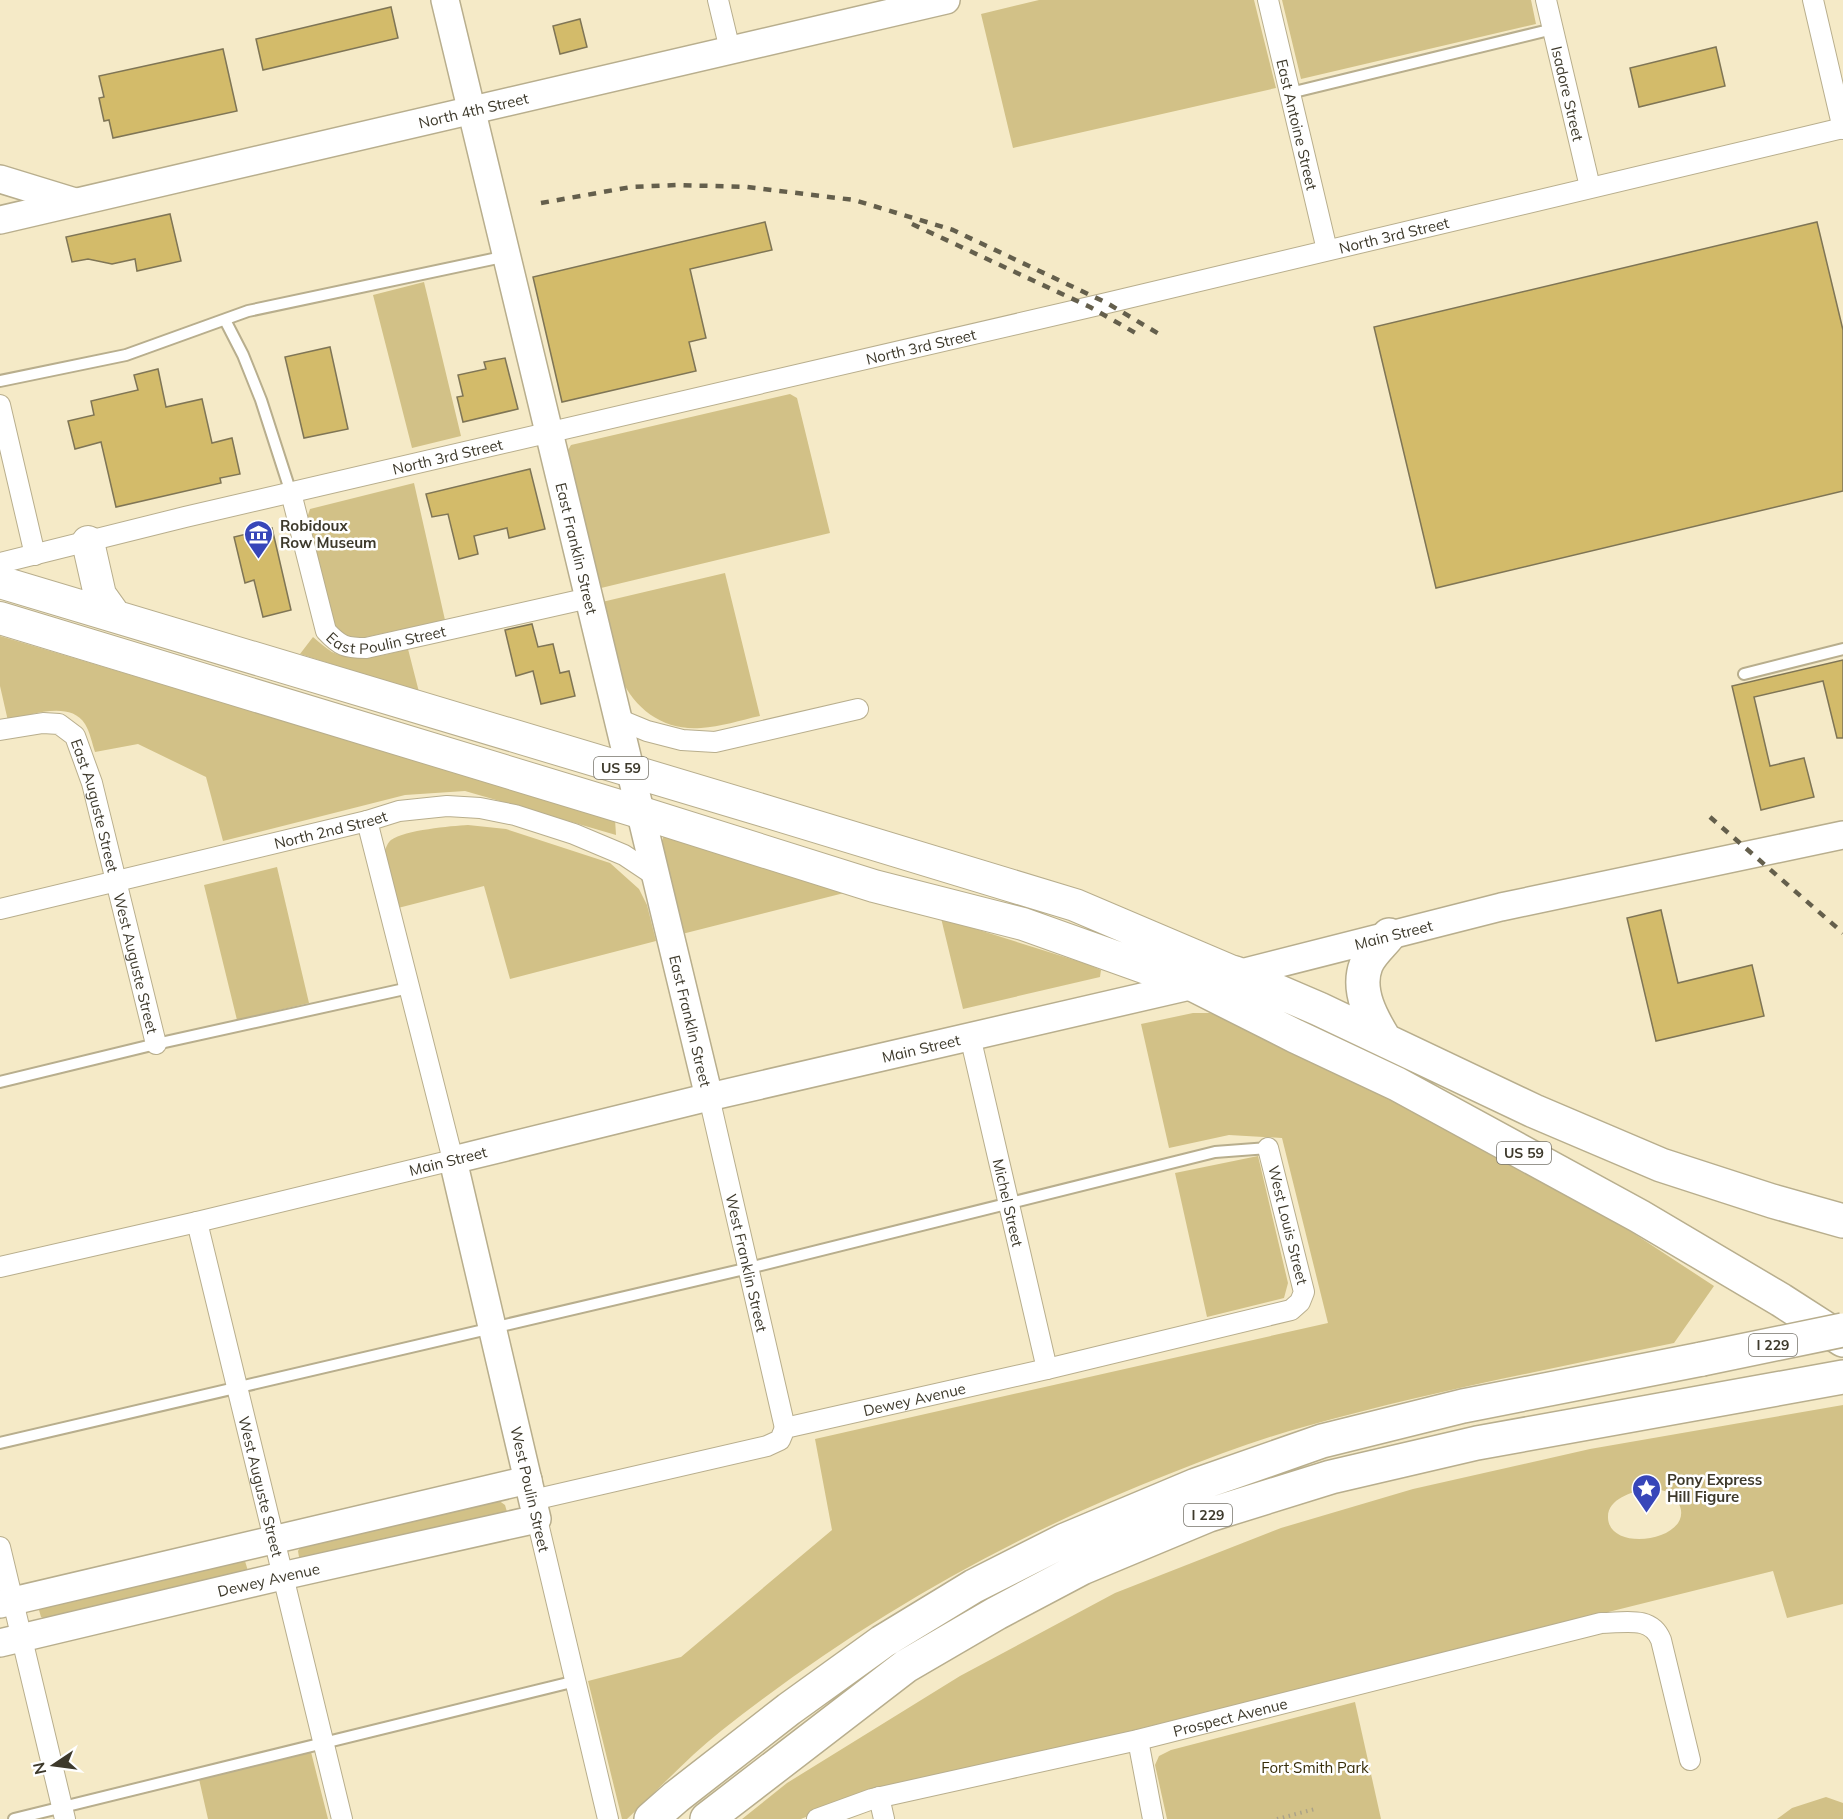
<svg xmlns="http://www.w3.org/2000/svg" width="1843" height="1819" font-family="Mulish,sans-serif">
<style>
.green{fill:#d2c187;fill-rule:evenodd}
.building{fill:#d3bb6a;stroke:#7f7555;stroke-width:1.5}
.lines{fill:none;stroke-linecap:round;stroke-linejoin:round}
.lane-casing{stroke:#b8ae8d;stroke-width:14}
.street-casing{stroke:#b8ae8d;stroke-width:22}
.secondary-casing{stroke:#b8ae8d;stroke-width:30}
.primary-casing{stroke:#b8ae8d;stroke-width:34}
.highway-casing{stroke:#b8ae8d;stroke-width:36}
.path{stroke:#aba288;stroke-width:4;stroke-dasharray:1.5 4.5;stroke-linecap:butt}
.lane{stroke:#fff;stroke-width:10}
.street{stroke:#fff;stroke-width:20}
.secondary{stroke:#fff;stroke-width:27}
.primary{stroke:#fff;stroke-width:32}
.highway{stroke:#fff;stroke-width:33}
.rail{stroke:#645f4c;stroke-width:4.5;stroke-dasharray:8 8;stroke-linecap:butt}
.highway-bridge-casing{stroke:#b8ae8d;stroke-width:36;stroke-linecap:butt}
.highway-bridge{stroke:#fff;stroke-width:33}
.labels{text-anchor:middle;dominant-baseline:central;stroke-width:5;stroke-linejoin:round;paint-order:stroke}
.shield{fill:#fff;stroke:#77746b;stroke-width:1.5}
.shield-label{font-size:14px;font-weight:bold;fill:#3d392b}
.street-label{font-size:15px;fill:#3d392b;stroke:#fff}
.poi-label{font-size:15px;font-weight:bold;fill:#3d392b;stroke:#fff;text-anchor:start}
.park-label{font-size:15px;fill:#372d09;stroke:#fff}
</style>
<rect width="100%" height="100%" fill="#f5eac7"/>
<path class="green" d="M1039 0H1254L1276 88 1013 148 981 14Z
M1282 0H1531L1536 24 1301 79Z
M424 282 461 436 412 448 373 295Z
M790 394 797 398 830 533 601 588 567 452 571 445Z
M414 483 445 620 362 638 345 636 334 624 307 518 310 509Z
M725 573 760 716C741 720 720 727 701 728 665 731 635 710 621 678 612 659 607 623 602 602Z
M0 636 615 819 616 835 465 791 405 795 223 841 206 777 138 744 95 752C92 743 90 732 85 724 70 700 29 715 8 721L0 686Z
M313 637C319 642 326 648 332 652 357 664 384 655 408 649L419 692 300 654Z
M468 825 506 829 610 863 639 889 647 905 656 941 510 979 484 886 398 908 384 852C386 848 388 842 391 840 405 830 451 826 468 825Z
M664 835 848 892 682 934 661 844Z
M277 867 309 1003 237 1020 204 885Z
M941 918 1087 964 1101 970 1100 977 963 1009Z
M1193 1013H1210L1224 1018 1390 1100 1569 1191 1714 1286 1674 1343C1551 1369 1428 1392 1307 1426 1262 1438 1217 1455 1174 1472 1011 1535 858 1622 721 1731 688 1757 658 1790 627 1819H622L588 1681 681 1657 832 1530 815 1439 1328 1323 1282 1138 1229 1135 1169 1148 1141 1024Z
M1258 1156 1288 1283 1284 1298 1207 1317 1175 1173Z
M1843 1405V1604L1787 1618 1773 1571 837 1804 801 1819H742L787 1783 960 1676 1115 1593 1281 1528 1413 1489 1590 1449ZM1646 1489C1659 1489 1672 1490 1678 1502 1699 1539 1610 1555 1608 1518 1607 1499 1632 1492 1646 1489Z
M498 1500 505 1505 507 1512 501 1516 305 1560 299 1557 298 1551 301 1546Z
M237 1560 245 1561 248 1571 48 1620 41 1617 39 1610 45 1605Z
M1355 1702 1381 1819H1167L1155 1765 1159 1756 1171 1750Z
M311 1752 328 1819H208L199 1779Z
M1826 1797 1843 1803V1819H1777L1792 1808Z"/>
<path class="building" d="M391 7 398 38 263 70 256 39Z
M580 19 587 47 560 54 553 26Z
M1716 47 1725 86 1639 107 1630 68Z
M223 49 237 111 113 138 109 120 104 121 99 98 104 97 99 76Z
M170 214 181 261 137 271 135 259 112 264 88 259 72 262 66 237Z
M765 222 772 250 690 269 706 338 689 342 696 371 562 402 533 277Z
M1817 222 1843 330V491L1436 588 1374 327Z
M330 347 348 429 304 438 285 357Z
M505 358 518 409 463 422 457 397 463 396 458 375 486 369 484 362Z
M158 369 166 407 202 399 212 443 232 438 240 474 220 478 221 483 116 507 101 442 75 449 68 421 94 415 91 401 138 390 134 375Z
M530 469 545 529 509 538 507 528 474 536 478 554 459 559 448 514 432 517 426 494Z
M272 528 291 610 263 617 254 580 245 583 234 537Z
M532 624 538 647 553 644 560 673 569 671 575 696 541 704 533 671 516 676 505 630Z
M1843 660V738H1837L1823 681 1754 697 1770 766 1804 758 1814 797 1761 810 1732 686Z
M1661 910 1678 983 1752 965 1764 1016 1656 1041 1627 918Z"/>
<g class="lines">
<defs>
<path id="lane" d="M1290 93 1553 29
M225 320 243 355 261 400 291 493
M0 381 126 355 248 311 507 256
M1744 674 1843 649
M0 1082 156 1044 409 988
M0 1443 749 1268 1215 1152 1268 1148
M14 1819 576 1681"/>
<g id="street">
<path d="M718 0 730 50"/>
<path id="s1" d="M1268 0 1327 250"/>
<path id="s2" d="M1546 0 1590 187"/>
<path d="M1813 0 1843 129"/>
<path d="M0 405 35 555"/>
<path id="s3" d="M291 493 326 631C340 646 345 648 366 648L589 598"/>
<path id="s4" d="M0 563 185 517 1107 303 1843 128"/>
<path d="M618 719 647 731 682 740 715 742 858 709"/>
<path id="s5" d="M0 730 43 723 59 724 75 736 92 783 156 1044"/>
<path id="s6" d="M0 909 367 821 399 811 447 806 480 808 515 815 574 834 624 855 654 875"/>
<path id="s7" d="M970 1036 1047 1369"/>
<path id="s8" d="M709 1097 785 1428"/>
<path id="s9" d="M197 1222 342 1819"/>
<path d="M0 1267 197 1222 453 1160 367 821"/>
<path id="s10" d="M533 1500 767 1446 780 1440 785 1428 1047 1369 1291 1310 1300 1302 1304 1292 1268 1148"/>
<path d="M537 1519 608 1819"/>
<path d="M0 1547 65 1819"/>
<path d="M1138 1740 1153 1819"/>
<path d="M879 1797 884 1819"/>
<path id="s11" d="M817 1819 872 1799 1138 1740 1601 1623C1624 1623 1651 1615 1661 1640L1690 1760"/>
</g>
<g id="secondary">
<path id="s12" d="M445 0 709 1097"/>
<path d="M0 179 75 202"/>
<path id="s13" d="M0 220 946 0"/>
<path d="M0 1604 528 1480"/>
<path id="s14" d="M0 1643 282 1576 537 1519 453 1160 709 1097 1194 985 1501 907 1843 835"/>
</g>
<path id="primary" d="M88 542 100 595 115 616
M0 582 765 811 1075 905 1235 973
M0 618 639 812 874 886 1023 924 1194 985"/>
<path id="highway" d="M1235 973 1319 1009 1534 1111 1661 1165 1772 1201 1843 1221
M1194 985 1295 1036 1397 1084 1639 1216 1781 1300 1843 1340
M1385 1040C1372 1019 1356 991 1366 965 1370 954 1383 943 1389 935
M651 1819 676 1797 789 1709 882 1642 974 1586 1065 1540 1196 1485 1322 1441 1463 1406 1702 1359
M707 1819 906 1666 997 1613 1082 1568 1209 1515 1331 1477 1477 1443 1843 1377"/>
</defs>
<use href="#lane" class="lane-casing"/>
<use href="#street" class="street-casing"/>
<use href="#secondary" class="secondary-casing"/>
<use href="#primary" class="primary-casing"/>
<use href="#highway" class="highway-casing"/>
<path class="path" d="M1277 1819 1315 1809"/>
<use href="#lane" class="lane"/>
<use href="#street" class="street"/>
<use href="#secondary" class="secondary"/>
<use href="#primary" class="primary"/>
<use href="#highway" class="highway"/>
<path class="rail" d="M541 203 631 187 677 185 747 187 854 200 953 230 1107 303 1164 337
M912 224 1090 307 1139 335
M1710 817 1843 933"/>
<defs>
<path id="highway-bridge" d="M1702 1359 1843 1330"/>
</defs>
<use href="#highway-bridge" class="highway-bridge-casing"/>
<use href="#highway-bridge" class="highway-bridge"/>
</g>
<defs>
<symbol id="museum-pin" viewBox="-11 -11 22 30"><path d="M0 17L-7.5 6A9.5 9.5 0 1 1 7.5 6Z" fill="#3746b9" stroke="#fff"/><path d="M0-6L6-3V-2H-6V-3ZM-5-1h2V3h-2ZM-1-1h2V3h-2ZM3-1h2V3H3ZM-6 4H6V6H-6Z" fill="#fff"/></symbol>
<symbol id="sight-pin" viewBox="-11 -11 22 30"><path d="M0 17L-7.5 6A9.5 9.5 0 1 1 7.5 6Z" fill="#3746b9" stroke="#fff"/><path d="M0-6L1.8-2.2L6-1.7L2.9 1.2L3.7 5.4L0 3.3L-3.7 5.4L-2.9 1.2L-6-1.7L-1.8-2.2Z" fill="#fff"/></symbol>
</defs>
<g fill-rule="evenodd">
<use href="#museum-pin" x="242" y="518" width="33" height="45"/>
<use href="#sight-pin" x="1630" y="1472" width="33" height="45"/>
</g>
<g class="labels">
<g class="shield">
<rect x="594" y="757" width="54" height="22" rx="4.5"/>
<rect x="1497" y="1142" width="54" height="22" rx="4.5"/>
<rect x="1749" y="1334" width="48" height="22" rx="4.5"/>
<rect x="1184" y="1504" width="48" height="22" rx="4.5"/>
</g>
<g class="shield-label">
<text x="621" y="768">US 59</text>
<text x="1524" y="1153">US 59</text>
<text x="1773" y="1345">I 229</text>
<text x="1208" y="1515">I 229</text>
</g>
<g class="street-label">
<text stroke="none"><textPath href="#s2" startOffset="96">Isadore Street</textPath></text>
<text stroke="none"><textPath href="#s13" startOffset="486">North 4th Street</textPath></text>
<text stroke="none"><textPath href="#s1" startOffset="128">East Antoine Street</textPath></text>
<text stroke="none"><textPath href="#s4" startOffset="1432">North 3rd Street</textPath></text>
<text stroke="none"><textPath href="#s4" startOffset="946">North 3rd Street</textPath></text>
<text stroke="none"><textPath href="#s4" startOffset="460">North 3rd Street</textPath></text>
<text stroke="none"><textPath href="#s12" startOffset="564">East Franklin Street</textPath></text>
<text stroke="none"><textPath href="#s3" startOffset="208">East Poulin Street</textPath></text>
<text stroke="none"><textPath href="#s5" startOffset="152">East Auguste Street</textPath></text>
<text stroke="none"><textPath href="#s6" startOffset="340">North 2nd Street</textPath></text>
<text stroke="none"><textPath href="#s14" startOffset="1887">Main Street</textPath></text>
<text stroke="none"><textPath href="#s5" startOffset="315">West Auguste Street</textPath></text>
<text stroke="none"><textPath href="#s12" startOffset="1050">East Franklin Street</textPath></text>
<text stroke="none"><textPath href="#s14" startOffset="1401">Main Street</textPath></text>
<text transform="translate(448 1161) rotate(-14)">Main Street</text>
<text stroke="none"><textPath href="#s7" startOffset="171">Michel Street</textPath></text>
<text transform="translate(1288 1225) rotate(76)">West Louis Street</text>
<text stroke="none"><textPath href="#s8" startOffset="170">West Franklin Street</textPath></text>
<text stroke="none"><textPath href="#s10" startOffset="400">Dewey Avenue</textPath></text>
<text stroke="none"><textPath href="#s9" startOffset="272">West Auguste Street</textPath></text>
<text transform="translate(530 1489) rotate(77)">West Poulin Street</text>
<text stroke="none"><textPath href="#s14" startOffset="276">Dewey Avenue</textPath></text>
<text stroke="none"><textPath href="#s11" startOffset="426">Prospect Avenue</textPath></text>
</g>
<g class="poi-label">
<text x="280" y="525">Robidoux<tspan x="280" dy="17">Row Museum</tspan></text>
<text x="1667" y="1479">Pony Express<tspan x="1667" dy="17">Hill Figure</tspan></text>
</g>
<g class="park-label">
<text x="1315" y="1767">Fort Smith Park</text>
</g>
</g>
<g transform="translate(54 1765) rotate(257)" stroke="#ffffff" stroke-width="4.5" paint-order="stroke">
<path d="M0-4.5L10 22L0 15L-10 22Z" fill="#3d392b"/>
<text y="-9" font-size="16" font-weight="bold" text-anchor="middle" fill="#3d392b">N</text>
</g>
</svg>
